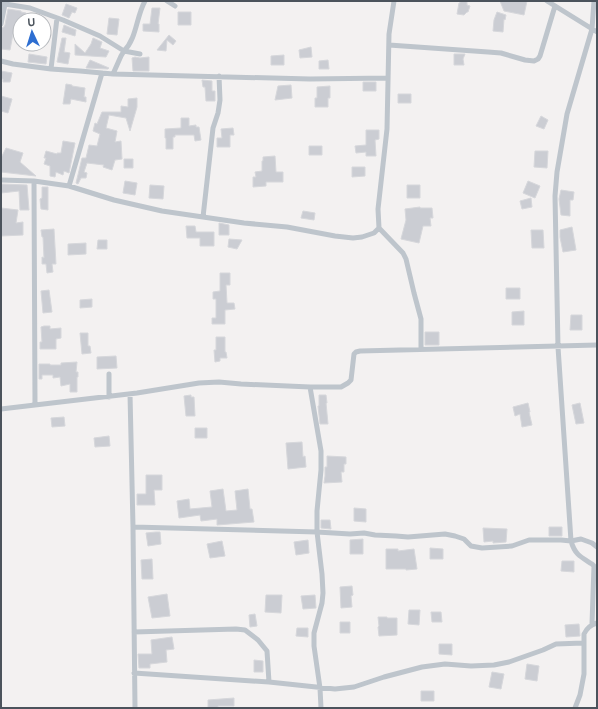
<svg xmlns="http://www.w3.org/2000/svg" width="598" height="709" font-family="Figtree,sans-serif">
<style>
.building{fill:#cbcdd3;stroke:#d6d7db}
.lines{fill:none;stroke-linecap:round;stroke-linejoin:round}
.street{stroke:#bec5cc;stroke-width:5}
</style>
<rect width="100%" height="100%" fill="#f3f1f1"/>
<path class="building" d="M460 1H467V5L470 6 468 12H467L464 15 457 14 459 3H460Z
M500 1H527L524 15 504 11Z
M66 4 77 8 75 13 72 12 69 18 62 15Z
M152 8H160L158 24H159V32L143 31V24H150Z
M8 9 21 11V12L26 13 24 20 20 19V27L18 35 13 34 10 50 1 49V28L4 27 5 25Z
M178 12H191V25H178Z
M497 12 506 15 505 20 504 19 503 32 493 31 494 20Z
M109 18 119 19 117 35 107 34Z
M64 25 76 30 75 36 62 32Z
M169 35 176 41 173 45 167 40 166 51 157 50Z
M62 38H66L64 52 70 53 68 64 57 62Z
M93 38 102 42 100 48 109 51 106 57 75 55V44L85 53 91 44Z
M311 47 312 57 300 58 299 50Z
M29 54 47 57 46 64 28 62Z
M454 54H465L463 59 464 65H454Z
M284 55V65H271V56Z
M135 57 140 58 149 57V71H133L132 58Z
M90 60 109 68 108 69 86 68Z
M328 60 329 69H319V61Z
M1 71 12 73 10 82H3V79H1Z
M202 80 212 81V91H215V101H206L205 87H203Z
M363 82H376V91H363Z
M66 84 72 85V86L85 88 84 97H86V102L71 99 70 104H63Z
M291 85 292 98 275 100 278 86Z
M330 86V98H328V107H315V98H317V87Z
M398 94H411V103H398Z
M1 96 12 99 8 113 1 111Z
M137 98V107L130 131 126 118 109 115 106 128 117 131 115 142 121 141 122 159 115 160 112 170 103 167 104 165 87 163 84 172 87 173 86 178H81L78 184 76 183 82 158H86L89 145 97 146 100 134 93 131 95 123 97 124 102 112H121V106L128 107V99Z
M541 116 548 120 544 129 536 126Z
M181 118H189V126L196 125V127H199L201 140 195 141 194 135H175V137H173V149H166V138H165V129L181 128Z
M233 128 234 135H230V147H217V138H222L221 129Z
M366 130H379V139L375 140 376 156H366V152L356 153 355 146 366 145Z
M63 141 75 143 69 173 64 171 63 175 56 172 55 177 50 176V166L44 164 46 158H44L46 151 57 154V153H61Z
M309 146H322V155H309Z
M6 148 23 153 20 162 36 176 1 172V158Z
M535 151H548L547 168 534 167Z
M275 156 276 172H283V182H266V186L253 187V177H256L255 172 262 171V161H263V157Z
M124 159H133V168H124Z
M352 167H365V176L352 177Z
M125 181 137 183 135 195 123 193Z
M528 181 540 186 535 198 523 193Z
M1 184 27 185 29 210H20L19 191 1 193Z
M150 185 164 186 163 199 149 198Z
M407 185H420V198H407Z
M42 187H48V210L41 209 40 199 42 198Z
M561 190 574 192 573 200H570V216L561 215 559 199Z
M531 198 532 207 522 209 520 201Z
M420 207V208H432L433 218H430L431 226H423L419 243 401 239 406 220 405 209Z
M1 208 18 210 16 223 23 222V235L1 236Z
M303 211 315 213 314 220 301 218Z
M219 223 229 225V235H219Z
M186 226H195L196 232H214V246H200V238H187Z
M572 227 576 250 563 252 560 237V230Z
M54 229 56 264H52L53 272 47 273 46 264H42V257L44 258 43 237H42L41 230Z
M531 230H543L544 248H532Z
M229 239 242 240 237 249 228 247Z
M98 240H107V249H97Z
M86 243V254L68 255V244Z
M220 273H230V285H226L227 303H234L235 309 225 310V324H212V318H216V299H213V292L220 291Z
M506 288H520V299H506Z
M49 290 52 312 43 313 41 291Z
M92 299V307L80 308V300Z
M524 311V325H512V312Z
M571 315H582V330H570Z
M44 326H50V329L61 328V338L56 339V349H40V342H42L41 327Z
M425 332H439V345H425Z
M80 333H88V346H90L91 353 82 354Z
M216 337H225V352H226L227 358H220V361L215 362 214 350H216Z
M116 356 117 368 97 369V357Z
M77 362 76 372H78V377H77V392H70V384L61 386 60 377 53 378V375H42V379H39V364H50V365H61V363Z
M191 395V397H194L195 416H186L184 396Z
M319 395H326L327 403H326L328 424H320L318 406H319Z
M528 403 530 412H529L532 425 522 427 520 414 515 416 513 407Z
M580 403 584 423 576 424 572 405Z
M64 417 65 426 52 427 51 418Z
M195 428H207V438H195Z
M109 436 110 446 95 447 94 438Z
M302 442 303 457 305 456 306 467 288 469 286 443Z
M327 456 346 457V464H344V472H341L342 482 324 483 325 476V467H327Z
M146 475H162V490H154L155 505H137V494H146Z
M223 489 226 511 237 510 235 491 248 489 250 509H252L254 522 217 525V519L201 521 200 515 179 518 177 501 189 499 190 509 212 507 210 491Z
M354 508 366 509V522L354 521Z
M321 520H330L331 529 321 528Z
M549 527H562V536H549Z
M483 528 507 529 506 542 493 543V541L484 542Z
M156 532H160L161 544 148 546 146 533Z
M363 539V554H350V540Z
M308 540 309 553 296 555 294 542Z
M222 541 225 556 210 558 207 544Z
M430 548 443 549V559H430Z
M386 549H398V551L414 549 417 569 406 570V569H386Z
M152 559 153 579H142L141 560Z
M562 561H574V572L561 571Z
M352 586 353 595 351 596 352 607 341 608 340 587Z
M167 594 170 616 152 618 148 597Z
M266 595H282L281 613 265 612Z
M315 595 316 608 303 609 301 596Z
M409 610H420L419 625 408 624Z
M431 612H441L442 622H432Z
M255 614 257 626 250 627 249 615Z
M378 617H387V618H397V635L379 636 378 627 379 626Z
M340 622H350V633H340Z
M579 624 580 636 566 637 565 625Z
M297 628H308V637L296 636Z
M172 637 174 649 166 650 167 662 150 664V668H139L138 654H152L151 640Z
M439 644H452V655L439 654Z
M254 660 263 661V672H254Z
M527 664 539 666 537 681 525 679Z
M492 672 504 674 501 689 489 687Z
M421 691H434V701H421Z
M234 698V706H218V708H208V700Z"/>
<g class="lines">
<path class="street" d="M167 1 175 6
M547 1 597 32
M1 3 5 4 1 24
M5 4 30 8 63 20 100 36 124 51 121 56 113 74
M389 45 488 52 501 53 525 60 534 61 538 59 540 56 555 6
M124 51C137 38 136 17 145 1
M124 51 140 54
M1 61 13 64 51 69 80 71 113 74 310 79 388 78
M51 69 57 18
M1 180 34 181 69 186 114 200 162 211 244 223 287 227 335 236 353 238 362 237 374 233 379 228 378 209 387 129 389 34 394 1
M34 181 35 405
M69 186 102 73
M203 217 213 128 218 113 220 100 219 76
M379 228 403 253 406 259 414 293 421 319V349
M109 374V397
M310 387 321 451V470L317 511V532L350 534 364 533 375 535 396 536 408 537 445 534 455 536 464 539 471 546 482 548 512 546 529 540H561L571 541 581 539 592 543 597 547
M130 394 133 527 135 708
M1 409 137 393 199 383 219 382 241 384 310 387H341L348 383 351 380 354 354 356 352 360 351 597 345
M133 527 317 532 322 574 323 593 322 603 314 633V646L320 688 321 708
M592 624 594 566 592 564C581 557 575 555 571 541L558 347 555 196 557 172 567 114 592 29 594 1
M134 632 236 629 245 630 258 640 267 651 269 682
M134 673 269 682 335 689 354 687 384 677 422 667 445 664 471 666 494 665 509 662 543 650 556 644 583 643
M575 708 580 695 584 674V634C587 628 590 625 597 623"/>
</g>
<rect width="598" height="709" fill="none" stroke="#4b535c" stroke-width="4"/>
<g transform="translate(32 32) rotate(356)"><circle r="19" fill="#ffffff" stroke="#b7babe"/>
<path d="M0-3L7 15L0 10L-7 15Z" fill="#2d6ed1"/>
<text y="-6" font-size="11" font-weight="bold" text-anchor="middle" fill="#4b535c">U</text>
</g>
</svg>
